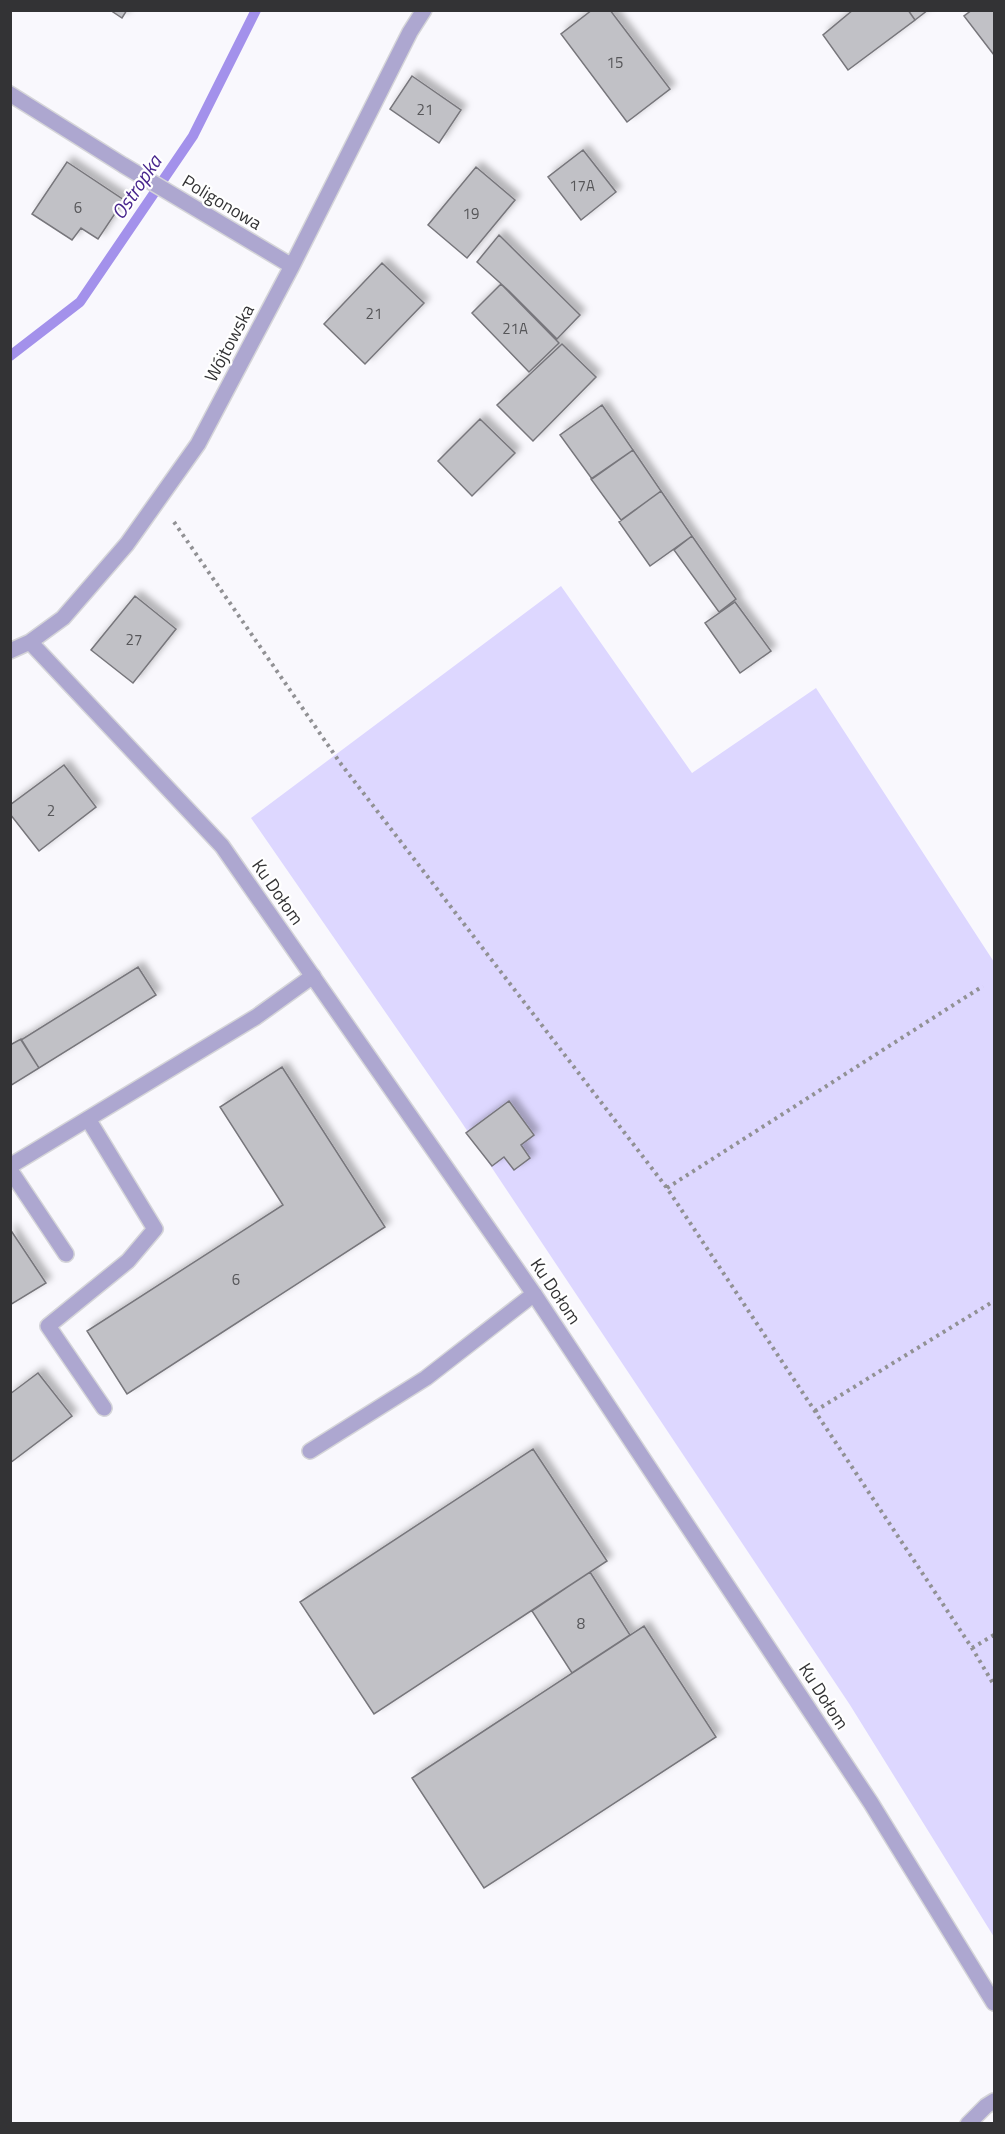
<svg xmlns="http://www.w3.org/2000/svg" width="1005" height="2134" font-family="'Titillium Web',sans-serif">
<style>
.green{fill:#ddd7ff}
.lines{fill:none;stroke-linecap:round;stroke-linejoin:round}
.stream{stroke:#a391eb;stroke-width:10}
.building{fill:#c1c1c6;stroke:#77767b;stroke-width:1.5;filter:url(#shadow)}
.service-casing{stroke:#d5d5d9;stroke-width:18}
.minor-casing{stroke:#d5d5d9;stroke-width:18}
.path{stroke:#919194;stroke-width:4;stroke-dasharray:3 4.5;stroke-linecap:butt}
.service{stroke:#ada7d0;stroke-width:15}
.minor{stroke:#ada7d0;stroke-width:15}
.labels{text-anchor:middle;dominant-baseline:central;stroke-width:4.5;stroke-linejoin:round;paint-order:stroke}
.number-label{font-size:15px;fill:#565659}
.street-label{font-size:18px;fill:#333335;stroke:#fff}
.water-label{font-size:20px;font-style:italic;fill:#47258d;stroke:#fff}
</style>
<defs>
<filter id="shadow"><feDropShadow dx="5.5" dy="-5.5" stdDeviation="3" flood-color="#0004"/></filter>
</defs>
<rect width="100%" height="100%" fill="#f9f8fd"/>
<path class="green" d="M561 586 692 773 816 688 994 962V1937L850 1705 460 1120 251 818Z"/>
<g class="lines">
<path class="stream" d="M10 356 80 302 193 136 256 10"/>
</g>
<path class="building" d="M110 10H127L122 18Z
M592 10H610L670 89 627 122 561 34Z
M853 10H908L915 20 848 70 823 35Z
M908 10H928L915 20Z
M972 10H994V55L964 16Z
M412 76 461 110 439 143 390 109Z
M583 150 616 192 581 220 548 177Z
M67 162 124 200 98 239 81 228 72 240 32 214Z
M476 167 515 200 467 258 428 225Z
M499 235 580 315 557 339 509 291 477 262Z
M382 263 424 303 365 364 324 324Z
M501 284 559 343 529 372 472 313Z
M562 344 596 377 533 441 497 405Z
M602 405 633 450 592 479 560 435Z
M480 419 515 453 472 496 438 461Z
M633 450 661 491 621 520 591 479Z
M661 491 692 536 650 566 619 522Z
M692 536 736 599 719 612 674 550Z
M135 596 176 629 133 683 91 650Z
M735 602 771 651 740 673 705 623Z
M64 765 96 807 39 851 10 814V805Z
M138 967 156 995 39 1068 21 1040Z
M21 1039 39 1068 10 1086V1045Z
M282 1067 385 1227 127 1394 87 1331 283 1205 220 1107Z
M509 1101 534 1135 521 1145 530 1158 514 1170 504 1157 492 1166 466 1133Z
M10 1229 46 1283 10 1305Z
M38 1373 72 1416 10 1463V1394Z
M533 1449 607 1561 374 1714 300 1602Z
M590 1572 630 1635 572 1673 532 1611Z
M644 1626 716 1737 484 1888 412 1778Z"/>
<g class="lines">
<defs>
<path id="service" d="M88 1119 155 1229 128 1261 48 1326 104 1408
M10 1166 256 1017 313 976
M10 1170 66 1254
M310 1451 426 1378 534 1294
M968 2124 986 2106 994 2101"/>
<path id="minor" d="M10 94 123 165 292 266
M30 642 222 846 534 1294 871 1803 994 2003
M10 651 30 642 63 618 127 544 198 444 292 266 410 32 424 10"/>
</defs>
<use href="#service" class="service-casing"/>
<use href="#minor" class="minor-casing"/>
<path class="path" d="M174 522 341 764 667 1188 972 1648 994 1685
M667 1188 983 986
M815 1411 994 1301
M972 1648 994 1635"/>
<use href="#service" class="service"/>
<use href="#minor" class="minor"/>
</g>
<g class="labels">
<g class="number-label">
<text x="615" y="62">15</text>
<text x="425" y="109">21</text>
<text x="582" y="185">17A</text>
<text x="78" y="207">6</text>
<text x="471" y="213">19</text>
<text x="374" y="313">21</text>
<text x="515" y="328">21A</text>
<text x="134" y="639">27</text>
<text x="51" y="810">2</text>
<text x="236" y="1279">6</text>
<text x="581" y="1623">8</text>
</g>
<g class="street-label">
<text transform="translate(222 202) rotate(31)">Poligonowa</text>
<text transform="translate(229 343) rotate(-62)">Wójtowska</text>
<text transform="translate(278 892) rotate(55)">Ku Dołom</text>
<text transform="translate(556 1291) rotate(56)">Ku Dołom</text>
<text transform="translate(824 1696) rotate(57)">Ku Dołom</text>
</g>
<g class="water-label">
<text transform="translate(136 187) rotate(-56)">Ostropka</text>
</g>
</g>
<rect width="1005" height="2134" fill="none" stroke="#333335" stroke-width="24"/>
</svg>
